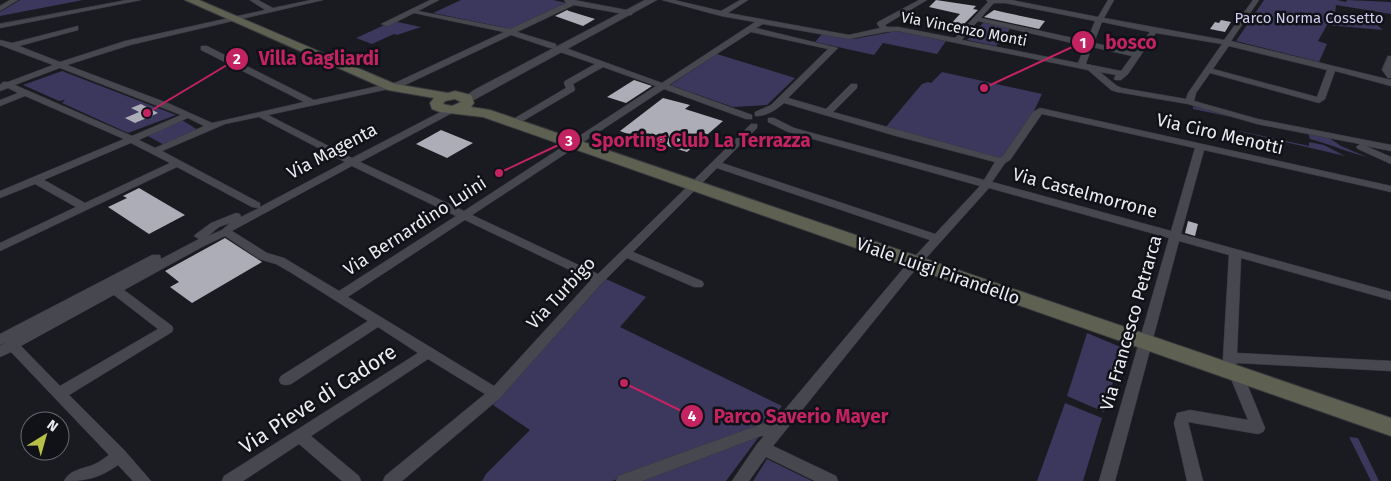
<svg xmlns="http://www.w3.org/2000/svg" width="1391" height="481" font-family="'Fira Sans',sans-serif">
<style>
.green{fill:#3b375d}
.building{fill:#adadb7}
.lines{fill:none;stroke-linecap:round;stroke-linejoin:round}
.minor-casing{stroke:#38383e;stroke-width:1}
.tertiary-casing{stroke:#38383e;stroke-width:1}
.secondary-casing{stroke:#38383e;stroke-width:2}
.minor{fill:#47474f;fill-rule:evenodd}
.tertiary{fill:#47474f;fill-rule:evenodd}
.secondary{fill:#5e6051;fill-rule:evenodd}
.labels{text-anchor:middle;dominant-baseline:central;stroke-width:5;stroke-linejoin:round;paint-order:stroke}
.far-park-label{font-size:15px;fill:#ceccf1;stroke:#111118}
.far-street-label{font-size:15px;fill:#ebebf1;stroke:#111118}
.street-label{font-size:18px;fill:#ebebf1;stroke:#111118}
.near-street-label{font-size:21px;fill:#ebebf1;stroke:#111118}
.leader{fill:none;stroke:#c42362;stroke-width:2}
.callout-dot{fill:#c42362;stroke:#111118;stroke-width:2}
.mark-label{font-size:15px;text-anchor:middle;font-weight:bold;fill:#fff}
.callout-label{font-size:19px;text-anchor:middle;font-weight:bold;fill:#c42362;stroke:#111118;stroke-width:5;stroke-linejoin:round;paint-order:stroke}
</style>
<rect width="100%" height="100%" fill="#1a1a21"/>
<path class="green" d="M20 0H83L0 16V12Z
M461 0H553L567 3 511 29 433 13Z
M1264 0H1337L1346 2 1347 0 1391 2V14L1336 5 1335 14 1372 21 1383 30 1327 25 1318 41 1327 44 1319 62 1236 41Z
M393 21 421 27 397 35 394 34 372 44 356 38Z
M984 22 1011 28 996 46 967 40Z
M897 31 946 41 937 54 883 43 874 55 815 42 822 34 854 39Z
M717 54 795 78 767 105 733 107 670 85Z
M62 71 176 115 128 133 62 103 65 100 59 101 23 85Z
M942 72 1042 94 1034 111 1005 157 1000 158 884 129 922 84 928 82 931 83Z
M1193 106 1328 137 1341 146 1367 157C1347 152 1329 144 1310 139L1308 133 1193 109Z
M182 120 198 130 164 145 146 135Z
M1221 127 1309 146V142L1324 145 1345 156Z
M606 279 646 297 620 327 782 406 726 481H639L628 475 612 481H482L486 474 530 430 493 405Z
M1087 333 1123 348 1104 412 1067 396Z
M1065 403 1102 418 1083 481H1037Z
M1349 437 1358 438 1379 481H1371Z
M767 459 812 481H753Z"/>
<path class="building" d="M936 0 976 6 973 9 978 10 956 32 945 30 960 14 929 7Z
M567 10 569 11 595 19 583 26 555 16Z
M994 10 1007 13 1045 21 1039 29 984 17Z
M1221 20 1231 22 1225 32 1210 29 1215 22 1219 23Z
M634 80 652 86 626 103 607 97Z
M663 98 690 105 685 109 723 121 687 152 661 144 660 146 620 131Z
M141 104 158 113 135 123 125 118 139 112 131 108Z
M441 130 473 143 447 158 416 144Z
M139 188 185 215 149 234 108 207 127 198 123 196Z
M1188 221 1198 224 1195 236 1185 233Z
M225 238 262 262 192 303 170 287 179 282 165 271Z"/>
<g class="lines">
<defs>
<path id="minor" d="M10 0H18L0 11V6Z
M127 0H141L0 28V24Z
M250 0H258L273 8 311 0H323L130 45 67 65 170 104 212 123 304 102 201 50V46H207L314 100 397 82 504 32 414 13 388 26 381 24 430 0H439L418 11 510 29 566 3 564 0H574L632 11V15H629L574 5 517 32 556 44V48H550L511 35 403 86 268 115 352 158 448 108H454V112L360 162 464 211 656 86 603 67 573 84 575 89 574 91 516 125H510V121L566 88 564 83 565 81 595 64 557 51V47H563L662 83 755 22 721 16 662 0H674L721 11 740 0H748L728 13 849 35 880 28 877 24 878 22 919 0H927L885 25 887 27H898L955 38 988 2 986 0H1011L1098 17 1108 0H1114L1104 18 1224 40 1253 0H1259L1231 41 1391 80V86L1335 71 1325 99 1319 103 1210 73 1196 93 1194 101 1258 119 1391 145V151L1366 146 1391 157V164L1358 149 1356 147 1360 144 1257 124 1188 104 1117 92 1111 90 1088 70 898 31 885 32 849 39 763 24 756 28 838 48 788 98 826 109 851 84H857V88L833 112 1000 158 1003 156 1033 112 1040 108 1391 186V192L1204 150 1181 234 1391 292V300L1241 258 1237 353 1391 361V371L1237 363 1235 369 1230 370 1225 369 1223 358 1229 255 1179 241 1115 481H1099L1169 238 989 188 910 276 773 446 836 476 838 481H815L766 457 749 481H732L757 444 764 436H761L642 481H616L618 476 756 426 761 424 772 425 902 270 930 240 717 168 633 252 702 281 704 284 702 287H694L627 258 603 282 500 398 402 481H383L385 476 485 394 428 359 311 436 359 476 361 481H342L299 444 243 481H222L224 476 418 353 378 327 291 384 286 385 281 384 279 380 281 376 368 321 290 272 276 264 259 259 225 236 202 247 124 290 172 326 173 329 172 332 69 395 125 451 151 481H133L118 465C99 478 87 481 64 481 70 469 84 469 95 464 100 462 104 458 109 455L11 352 0 357V346L7 342 0 345V334L152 255H160L161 259 199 239 194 236 196 234 211 223 236 213 240 214 241 217 259 208 252 207 177 167 0 251V243L76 207 35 184 0 198V191L124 139 25 96 0 106V100L18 93 8 88 0 91V85L3 82H8L53 65 0 45V40L12 43 78 26V30L19 46 60 62 125 41 265 10ZM994 3H1005L1095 21 1087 41 981 18ZM978 21 1085 46 1078 63 962 40ZM1102 22 1150 32 1135 52 1094 43ZM751 32 828 49 771 105 755 112V116C765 117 776 110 784 103L896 136 995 162 984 180 794 128 774 118H768V122L788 132 980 186 935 234 722 163 757 128V124H751L598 274 472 215 664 89 746 119H752V115L669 85ZM1156 33 1222 44 1188 93 1186 99 1122 88 1117 86 1100 72 1116 75 1114 78 1115 80H1121L1128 74ZM1229 46 1327 70 1317 97 1213 69ZM1092 47 1132 56 1121 71 1086 64ZM60 68 181 115 132 136 15 85ZM1042 114 1195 148 1171 231 992 182 1005 163 1010 160ZM259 117 345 162 260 207V203L162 151 225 124ZM188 118 204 126 155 148 139 140ZM131 143 170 163 85 203 44 180ZM352 166 456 216 339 291 284 258 267 253 232 231ZM465 220 591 280 494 386 348 297ZM230 223 222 230 208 236 219 227ZM114 295 158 329 60 386 21 346Z
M1388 56H1391V78H1388L1382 70Z
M1236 369 1241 370 1243 374 1265 428 1263 432 1258 434 1188 422 1203 481H1187L1174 423 1177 413 1190 410 1248 420 1229 374 1231 370Z"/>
<path id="tertiary" d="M645 0H657L472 101H464L462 99 474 90Z"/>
<path id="secondary" d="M185 0H199L395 84 448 93 455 91 471 95 474 103 471 107 490 110 1391 418V436L483 117 440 112 432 109 430 103 434 98 388 90ZM455 99 461 102 452 106 443 104 445 101Z"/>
</defs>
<use href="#minor" class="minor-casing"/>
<use href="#tertiary" class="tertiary-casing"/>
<use href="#secondary" class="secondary-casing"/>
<use href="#minor" class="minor"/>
<use href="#tertiary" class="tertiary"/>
<use href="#secondary" class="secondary"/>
</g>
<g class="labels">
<g class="far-park-label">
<text x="1309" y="18">Parco Norma Cossetto</text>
</g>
<g class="far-street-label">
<text transform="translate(964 29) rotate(11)">Via Vincenzo Monti</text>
</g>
<g class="street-label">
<text transform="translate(1220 134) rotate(13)">Via Ciro Menotti</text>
<text transform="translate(332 151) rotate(-28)">Via Magenta</text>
<text transform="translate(1085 193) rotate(15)">Via Castelmorrone</text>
<text transform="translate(415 226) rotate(-33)">Via Bernardino Luini</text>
<text transform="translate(938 271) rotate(19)">Viale Luigi Pirandello</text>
<text transform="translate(561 293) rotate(-47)">Via Turbigo</text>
<text transform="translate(1131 323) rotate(-74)">Via Francesco Petrarca</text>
</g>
<g class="near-street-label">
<text transform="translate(318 399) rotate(-33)">Via Pieve di Cadore</text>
</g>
</g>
<path class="leader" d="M984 88L1083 42M147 113L237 59M499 173L569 140M624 383L692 416"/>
<g class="callout-dot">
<circle cx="984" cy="88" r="5"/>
<circle cx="147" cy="113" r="5"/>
<circle cx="499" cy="173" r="5"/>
<circle cx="624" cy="383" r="5"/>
<circle cx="1083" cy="42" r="12"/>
<circle cx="237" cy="59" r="12"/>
<circle cx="569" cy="140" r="12"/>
<circle cx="692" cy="416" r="12"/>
</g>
<g class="mark-label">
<text x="1083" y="48">1</text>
<text x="237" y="64">2</text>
<text x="569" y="146">3</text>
<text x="692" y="421">4</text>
</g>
<g class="callout-label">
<text x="1131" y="49">bosco</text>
<text x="319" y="65">Villa Gagliardi</text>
<text x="701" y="147">Sporting Club La Terrazza</text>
<text x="801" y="423">Parco Saverio Mayer</text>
</g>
<g transform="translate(45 436) rotate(37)"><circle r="24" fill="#111118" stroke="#68686f"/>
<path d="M0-4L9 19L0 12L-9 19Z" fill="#b9c046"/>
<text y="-8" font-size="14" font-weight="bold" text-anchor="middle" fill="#ebebf1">N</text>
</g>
</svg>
